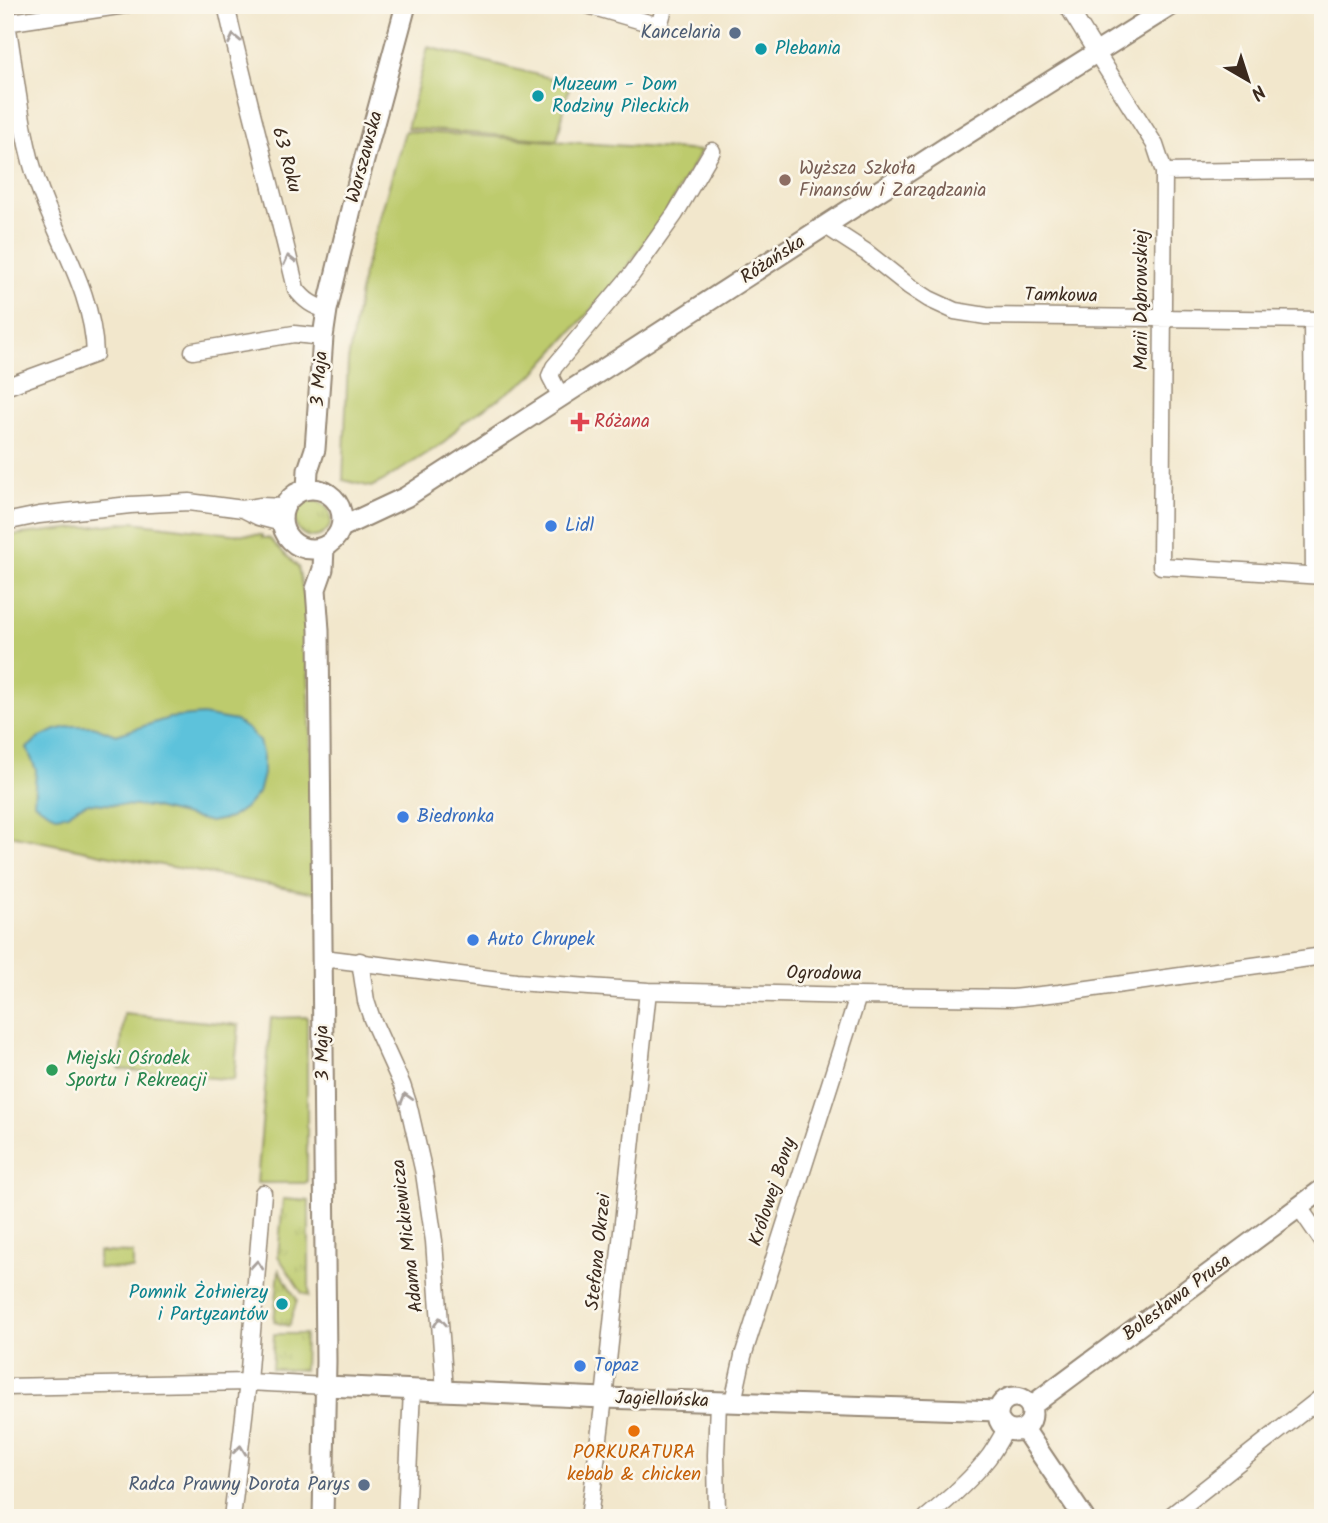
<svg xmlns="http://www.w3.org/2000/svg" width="1328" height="1523" font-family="Kalam,sans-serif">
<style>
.grass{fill:url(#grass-tufts);stroke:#7c7a46;stroke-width:2}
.park{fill:#bdcb6d;stroke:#7c7a46;stroke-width:2}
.water{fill:#5dc2db;stroke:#4c767c;stroke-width:2}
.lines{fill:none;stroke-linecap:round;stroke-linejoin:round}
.minor-casing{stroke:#968875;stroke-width:19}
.tertiary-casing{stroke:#968875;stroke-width:23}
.minor{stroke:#fff;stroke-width:16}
.tertiary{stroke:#fff;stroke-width:19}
.oneway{stroke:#a79f9a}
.service-dot{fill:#5c6f8a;stroke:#fbf7ec;stroke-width:2.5}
.culture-dot{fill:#0f9aa8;stroke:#fbf7ec;stroke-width:2.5}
.education-dot{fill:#8d6e63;stroke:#fbf7ec;stroke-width:2.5}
.health-dot{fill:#e0444e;stroke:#fbf7ec;stroke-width:2.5}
.shop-dot{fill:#3f7fe0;stroke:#fbf7ec;stroke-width:2.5}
.leisure-dot{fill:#2e9e5b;stroke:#fbf7ec;stroke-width:2.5}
.food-dot{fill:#e8710a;stroke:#fbf7ec;stroke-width:2.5}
.labels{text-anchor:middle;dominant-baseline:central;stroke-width:5;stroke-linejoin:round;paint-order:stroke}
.service-label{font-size:19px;fill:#4e5e75;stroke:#fbf7ec;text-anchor:end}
.culture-label{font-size:19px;fill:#0d838f;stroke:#fbf7ec;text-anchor:start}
.street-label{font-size:19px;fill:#3b2a1e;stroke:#fbf7ec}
.education-label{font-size:19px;fill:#785e54;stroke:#fbf7ec;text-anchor:start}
.health-label{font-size:19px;fill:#be3a42;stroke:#fbf7ec;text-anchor:start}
.shop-label{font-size:19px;fill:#366cbe;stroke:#fbf7ec;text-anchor:start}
.leisure-label{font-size:19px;fill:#27864d;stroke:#fbf7ec;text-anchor:start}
.food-label{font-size:19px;fill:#c56008;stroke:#fbf7ec}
</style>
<defs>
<pattern id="grass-tufts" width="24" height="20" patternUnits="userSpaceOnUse" patternTransform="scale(1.75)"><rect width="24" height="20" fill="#bdcb6d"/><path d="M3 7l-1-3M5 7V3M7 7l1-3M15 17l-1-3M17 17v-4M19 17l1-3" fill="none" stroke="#a3ae5e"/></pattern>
</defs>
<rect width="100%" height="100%" fill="#fbf7ec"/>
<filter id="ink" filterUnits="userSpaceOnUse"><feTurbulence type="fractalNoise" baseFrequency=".0143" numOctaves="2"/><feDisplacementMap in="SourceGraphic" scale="14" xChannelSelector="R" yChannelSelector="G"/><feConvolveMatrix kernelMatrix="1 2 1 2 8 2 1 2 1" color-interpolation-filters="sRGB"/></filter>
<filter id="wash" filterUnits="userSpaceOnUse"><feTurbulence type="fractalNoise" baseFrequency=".00686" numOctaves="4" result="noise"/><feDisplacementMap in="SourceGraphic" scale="28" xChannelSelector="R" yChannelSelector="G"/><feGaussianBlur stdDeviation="1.57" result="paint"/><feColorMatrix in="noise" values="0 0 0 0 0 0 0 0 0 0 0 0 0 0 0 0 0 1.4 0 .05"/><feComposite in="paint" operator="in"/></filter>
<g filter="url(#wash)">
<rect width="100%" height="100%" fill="#f2e7cc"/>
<path class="grass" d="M295 519a18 18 0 1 1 36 0a18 18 0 1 1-36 0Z
M283 1199 309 1201V1296L302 1293 278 1256Z
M279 1270 297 1300 289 1326 274 1322Z
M274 1334H305L304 1370 272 1369Z"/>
<path class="park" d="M428 47 566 82 569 87 557 140 407 128Z
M405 131 701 151 663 218 617 281 531 377 461 424 445 442 383 481 371 487 343 480 348 361 363 275Z
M132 522 232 534 262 535V538H269L298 567 306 604 316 893 111 856 5 834V536Z
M124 1014 239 1025 234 1080 119 1069Z
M307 1017V1183H257L271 1018Z
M98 1252 133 1253V1269L98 1268Z"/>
<path class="water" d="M202 715 236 721 249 730 259 741 263 757V774L258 793 247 806 230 818 210 822 151 807 89 803 78 807 68 814 56 816 34 803 36 770 27 748 40 737 56 730 72 726H93L116 735 169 718Z"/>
</g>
<g filter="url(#ink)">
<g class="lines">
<defs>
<path id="minor" d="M226 5C247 100 274 194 296 289 305 301 313 306 327 310
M587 5 659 26 665 5
M1067 5 1096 52 1155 145 1164 172 1161 566 1323 576
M5 23 125 5
M1164 172 1323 170
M826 226 866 252 909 286 929 299 955 311 986 316 1323 320
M1312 320 1314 575
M193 351 294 334 323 337
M5 387 95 354C93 292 59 244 39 187 21 138 16 75 7 23
M561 397 550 376 554 367 632 274 675 214 712 151
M243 509 259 517 282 523
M5 522 39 515 130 505 189 502 243 509 260 506 284 507
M323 958 516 982 648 991 858 996 1013 998 1059 993 1323 956
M360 961 366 1001 372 1019 402 1085 408 1103 424 1173 434 1241 445 1391
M1299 1207 1323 1242
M5 1387 248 1382 326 1386
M733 1402 743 1356 858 996
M232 1518 248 1382 263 1193
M406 1518 412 1390
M589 1518 604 1398 648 991
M717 1518 716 1455 718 1402
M926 1518C948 1500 970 1481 988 1458 995 1449 1000 1439 1006 1429
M1168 1518 1323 1396"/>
<path id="tertiary" d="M282 519a30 30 0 1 1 60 0a30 30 0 1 1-60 0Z
M307 489 308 470 315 449 323 337 327 310 353 201 406 5
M342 527 406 497 959 139 1172 5
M326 1386 604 1398 998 1411
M998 1414a17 17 0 1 1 34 0a17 17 0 1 1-34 0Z
M1031 1406 1323 1189
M1024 1429 1084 1518
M323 1518 326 1361 319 630 316 589 323 569 324 548"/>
</defs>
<use href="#minor" class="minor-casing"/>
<use href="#tertiary" class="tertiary-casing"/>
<use href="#minor" class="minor"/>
<use href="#tertiary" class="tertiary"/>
</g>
<defs><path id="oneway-chevron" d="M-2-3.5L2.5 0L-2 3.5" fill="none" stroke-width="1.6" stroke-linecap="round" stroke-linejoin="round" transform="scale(1.75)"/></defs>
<g class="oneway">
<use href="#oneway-chevron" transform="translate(234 39) rotate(-102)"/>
<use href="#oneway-chevron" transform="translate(289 260) rotate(-104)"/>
<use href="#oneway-chevron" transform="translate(406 1098) rotate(-107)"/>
<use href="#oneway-chevron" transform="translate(257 1265) rotate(-85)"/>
<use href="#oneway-chevron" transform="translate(440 1322) rotate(-94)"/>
<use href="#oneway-chevron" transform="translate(240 1450) rotate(-83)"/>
</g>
</g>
<g class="service-dot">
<circle cx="735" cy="33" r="7"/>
<circle cx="364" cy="1485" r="7"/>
</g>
<g class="culture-dot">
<circle cx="761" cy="49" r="7"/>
<circle cx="538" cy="96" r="7"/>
<circle cx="282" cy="1304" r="7"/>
</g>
<circle class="education-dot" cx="785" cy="180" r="7"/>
<path class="health-dot" d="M576.5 411.5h7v7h7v7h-7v7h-7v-7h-7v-7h7z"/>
<g class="shop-dot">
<circle cx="551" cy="526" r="7"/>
<circle cx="403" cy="817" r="7"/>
<circle cx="473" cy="940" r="7"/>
<circle cx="580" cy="1366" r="7"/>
</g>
<circle class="leisure-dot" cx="52" cy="1070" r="7"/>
<circle class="food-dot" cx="634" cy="1431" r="7"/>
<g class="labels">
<g class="service-label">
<text x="721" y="33">Kancelaria</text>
<text x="350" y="1485">Radca Prawny Dorota Parys</text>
</g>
<g class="culture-label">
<text x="775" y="49">Plebania</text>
<text x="552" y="85">Muzeum - Dom<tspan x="552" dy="22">Rodziny Pileckich</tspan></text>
<text x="268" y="1293" text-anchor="end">Pomnik Żołnierzy<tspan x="268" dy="22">i Partyzantów</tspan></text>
</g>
<g class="street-label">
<text transform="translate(365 157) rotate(-75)">Warszawska</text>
<text transform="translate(286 160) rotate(75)">63 Roku</text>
<text transform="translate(773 260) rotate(-33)">Różańska</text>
<text transform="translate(1061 296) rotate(1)">Tamkowa</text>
<text transform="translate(1142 300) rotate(-90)">Marii Dąbrowskiej</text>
<text transform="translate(320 379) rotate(-86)">3 Maja</text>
<text transform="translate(824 974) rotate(1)">Ogrodowa</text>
<text transform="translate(323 1053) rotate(-91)">3 Maja</text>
<text transform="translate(773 1192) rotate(-72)">Królowej Bony</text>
<text transform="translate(408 1236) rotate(-97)">Adama Mickiewicza</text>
<text transform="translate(599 1252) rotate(-84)">Stefana Okrzei</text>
<text transform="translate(1177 1298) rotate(-37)">Bolesława Prusa</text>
<text transform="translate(662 1400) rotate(2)">Jagiellońska</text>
</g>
<g class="education-label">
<text x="799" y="169">Wyższa Szkoła<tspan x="799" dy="22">Finansów i Zarządzania</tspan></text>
</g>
<g class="health-label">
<text x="594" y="422">Różana</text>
</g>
<g class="shop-label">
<text x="565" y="526">Lidl</text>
<text x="417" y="817">Biedronka</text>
<text x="487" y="940">Auto Chrupek</text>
<text x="594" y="1366">Topaz</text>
</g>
<g class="leisure-label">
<text x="66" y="1059">Miejski Ośrodek<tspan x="66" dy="22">Sportu i Rekreacji</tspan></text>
</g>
<g class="food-label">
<text x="634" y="1453">PORKURATURA<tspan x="634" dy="22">kebab &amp; chicken</tspan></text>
</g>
</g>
<rect width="1328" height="1523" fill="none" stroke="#fbf7ec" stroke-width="28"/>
<g transform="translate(1248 80) rotate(141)" stroke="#fbf7ec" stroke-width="5" paint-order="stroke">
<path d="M0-5L12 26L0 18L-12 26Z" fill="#3b2a1e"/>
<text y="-10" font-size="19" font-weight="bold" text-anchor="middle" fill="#3b2a1e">N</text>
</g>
</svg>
